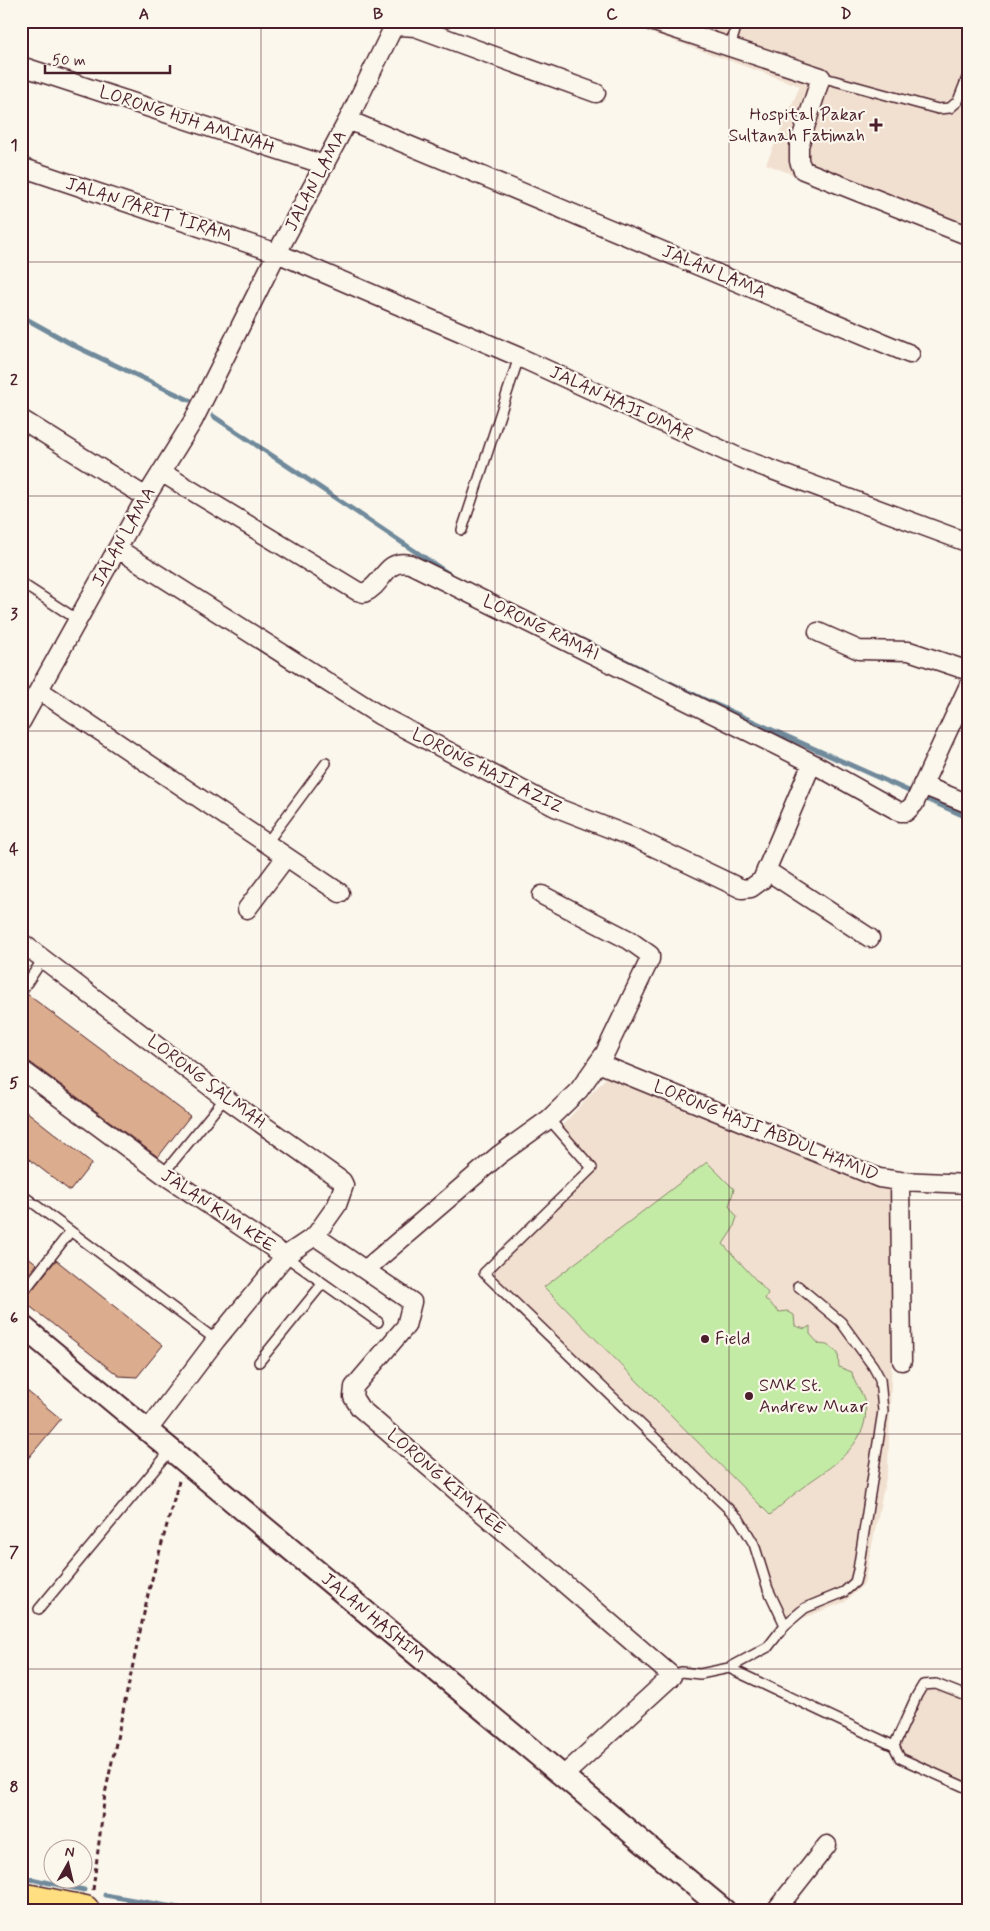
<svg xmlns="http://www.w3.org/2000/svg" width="990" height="1931" font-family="Mynerve,sans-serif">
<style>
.built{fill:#f1e0d0}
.green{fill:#c3eba6;stroke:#868568}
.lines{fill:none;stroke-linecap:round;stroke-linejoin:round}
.stream{stroke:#6f8a9c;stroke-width:5}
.building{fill:#dbac8d;stroke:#4a1f2b}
.service-casing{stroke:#4a1f2b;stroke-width:12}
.minor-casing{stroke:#4a1f2b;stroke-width:21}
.tertiary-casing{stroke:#4a1f2b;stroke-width:25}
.primary-casing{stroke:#4a1f2b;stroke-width:31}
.path{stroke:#4a1f2b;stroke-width:3;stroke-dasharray:5 4;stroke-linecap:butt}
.service{stroke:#fbf7ec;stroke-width:9}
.minor{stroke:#fbf7ec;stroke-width:18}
.tertiary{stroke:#fbf7ec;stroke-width:21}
.primary{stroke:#ffdf80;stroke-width:28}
.grid{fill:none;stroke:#4a1f2b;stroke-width:1;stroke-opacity:0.55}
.poi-dot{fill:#4a1f2b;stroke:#fbf7ec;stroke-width:2}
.labels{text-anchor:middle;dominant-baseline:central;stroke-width:4.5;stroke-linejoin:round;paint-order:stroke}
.poi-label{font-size:18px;fill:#4a1f2b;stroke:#fbf7ec;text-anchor:start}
.street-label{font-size:18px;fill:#4a1f2b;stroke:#fbf7ec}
.neatline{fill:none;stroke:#4a1f2b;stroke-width:2}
.grid-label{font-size:16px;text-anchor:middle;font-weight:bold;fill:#4a1f2b}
</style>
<rect width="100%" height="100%" fill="#fbf7ec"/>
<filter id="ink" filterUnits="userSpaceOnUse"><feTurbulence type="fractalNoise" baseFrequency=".02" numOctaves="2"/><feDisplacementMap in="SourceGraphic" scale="10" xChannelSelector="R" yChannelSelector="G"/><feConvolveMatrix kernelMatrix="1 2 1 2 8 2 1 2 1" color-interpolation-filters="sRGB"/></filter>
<g filter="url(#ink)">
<path class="built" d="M618 21H969V245L766 164 800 86Z
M613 1070 891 1181 893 1325 888 1468 864 1584 845 1602 785 1625 754 1544 484 1273 591 1168 558 1130Z
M935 1679 969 1692V1793L897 1761 891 1748 922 1681Z"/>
<path class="green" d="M707 1162 734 1189 729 1206 737 1217 733 1229 723 1244 768 1293 765 1299 779 1312 787 1311 794 1315 795 1326 805 1329 810 1326V1334L819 1344 827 1345 838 1353 839 1367 852 1372C853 1384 863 1391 865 1403 871 1440 837 1463 811 1481 797 1491 783 1504 770 1515L544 1287Z"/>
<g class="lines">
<path class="stream" d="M21 316 77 347 189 400
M213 416 452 576
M574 636 703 699 969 818
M21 1877 84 1890
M105 1895 190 1910"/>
</g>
<path class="building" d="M27 994 190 1116 158 1157 27 1060 21 1058V998Z
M21 1107 92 1163 70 1191 21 1153Z
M21 1251 37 1264 21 1284Z
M56 1260 163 1345 137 1377 119 1376 23 1301Z
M21 1386 61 1419 21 1467Z"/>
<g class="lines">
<defs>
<path id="service" d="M730 47 738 21
M821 77 938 109 950 108 958 101 969 73
M462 530 519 357
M21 583 78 620
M266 844 326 763
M21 992 43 959
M549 1119 592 1168 484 1273 739 1519 754 1544 768 1589 785 1625
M163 1174 225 1098
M21 1194 216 1340
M285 1256 378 1322
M21 1295 70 1232
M259 1362 323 1283
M39 1609 171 1450
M729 1668 894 1746
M672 1676 681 1672 700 1674 729 1668 768 1647 785 1625 805 1608 844 1592 855 1582 858 1570 883 1411 880 1379 873 1366 841 1322 798 1286
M969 1697 936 1684 923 1685 917 1695 894 1746 900 1758 969 1789"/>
<path id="minor" d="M651 21 821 77 799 146V161L803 170 969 236
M21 66 325 165
M348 120 393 28 401 26 415 27 596 93
M21 167 277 253 519 357 740 458 969 543
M21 419 146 497
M161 472 357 591 364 593C384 585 384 558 410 564L812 763 900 812H906L914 804 969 685
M118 549 379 715 555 807 637 839 742 889 751 888 762 880 812 763
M818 632 859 650 909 651 969 671
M39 690 340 893
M21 722 146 497 193 421 277 253 348 120 910 354
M922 785 969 804
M766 870 870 938
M247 909 286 857
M21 942 225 1098 342 1181 344 1185 337 1205 315 1236 285 1256 216 1340 148 1430
M598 1063 879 1178 900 1181 969 1184
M21 1069 163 1174 285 1256
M900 1181 902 1361
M315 1236 412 1302 406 1326 354 1387 353 1397 360 1408 672 1676 563 1776
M365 1270 499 1155 549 1119 579 1090 605 1053 650 959V955L629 940 542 895
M776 1910 827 1845"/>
<path id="tertiary" d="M21 1325 724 1910"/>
<path id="primary" d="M21 1897 85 1910"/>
</defs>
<use href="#service" class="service-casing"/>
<use href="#minor" class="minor-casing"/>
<use href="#tertiary" class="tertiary-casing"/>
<use href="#primary" class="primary-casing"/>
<path class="path" d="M93 1890 105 1794 149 1590 179 1481"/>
<use href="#service" class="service"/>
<use href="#minor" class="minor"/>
<use href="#tertiary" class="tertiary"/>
<use href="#primary" class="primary"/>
</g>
</g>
<path class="grid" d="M261 21V1910M495 21V1910M729 21V1910M21 262H969M21 496H969M21 731H969M21 966H969M21 1200H969M21 1434H969M21 1669H969"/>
<g class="poi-dot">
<path d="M873.5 117.5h5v5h5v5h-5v5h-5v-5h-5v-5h5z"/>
<circle cx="705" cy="1339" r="5"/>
<circle cx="749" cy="1396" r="5"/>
</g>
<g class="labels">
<g class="poi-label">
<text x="865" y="115" text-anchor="end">Hospital Pakar<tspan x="865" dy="21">Sultanah Fatimah</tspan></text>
<text x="715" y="1339">Field</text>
<text x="759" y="1386">SMK St.<tspan x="759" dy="21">Andrew Muar</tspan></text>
</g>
<g class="street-label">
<text transform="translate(187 120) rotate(18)">LORONG HJH AMINAH</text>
<text transform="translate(316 181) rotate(-62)">JALAN LAMA</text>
<text transform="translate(149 210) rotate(18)">JALAN PARIT TIRAM</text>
<text transform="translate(714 272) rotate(23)">JALAN LAMA</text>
<text transform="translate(621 404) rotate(25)">JALAN HAJI OMAR</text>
<text transform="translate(124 537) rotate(-61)">JALAN LAMA</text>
<text transform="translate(541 628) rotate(26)">LORONG RAMAI</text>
<text transform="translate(487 771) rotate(27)">LORONG HAJI AZIZ</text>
<text transform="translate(206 1082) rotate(37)">LORONG SALMAH</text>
<text transform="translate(766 1131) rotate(22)">LORONG HAJI ABDUL HAMID</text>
<text transform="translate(218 1211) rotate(34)">JALAN KIM KEE</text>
<text transform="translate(446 1482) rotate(41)">LORONG KIM KEE</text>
<text transform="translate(373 1618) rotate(40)">JALAN HASHIM</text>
</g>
</g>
<rect width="990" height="1931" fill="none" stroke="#fbf7ec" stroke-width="55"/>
<g transform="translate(68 1864) rotate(8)"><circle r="24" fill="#fbf7ec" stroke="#b4a19f"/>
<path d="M0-4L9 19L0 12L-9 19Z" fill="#4a1f2b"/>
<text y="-8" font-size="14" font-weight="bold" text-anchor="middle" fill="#4a1f2b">N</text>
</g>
<path d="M45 65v8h125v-8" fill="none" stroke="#4a1f2b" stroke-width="2.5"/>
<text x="52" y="65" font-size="15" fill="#4a1f2b" stroke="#fbf7ec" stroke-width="4" paint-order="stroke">50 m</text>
<rect x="28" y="28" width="934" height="1876" class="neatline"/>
<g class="grid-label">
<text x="144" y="19">A</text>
<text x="378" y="19">B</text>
<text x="612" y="19">C</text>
<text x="846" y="19">D</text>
<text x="14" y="150">1</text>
<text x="14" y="385">2</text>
<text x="14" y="619">3</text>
<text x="14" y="854">4</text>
<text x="14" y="1088">5</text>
<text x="14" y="1323">6</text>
<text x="14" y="1557">7</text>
<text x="14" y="1792">8</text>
</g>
</svg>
